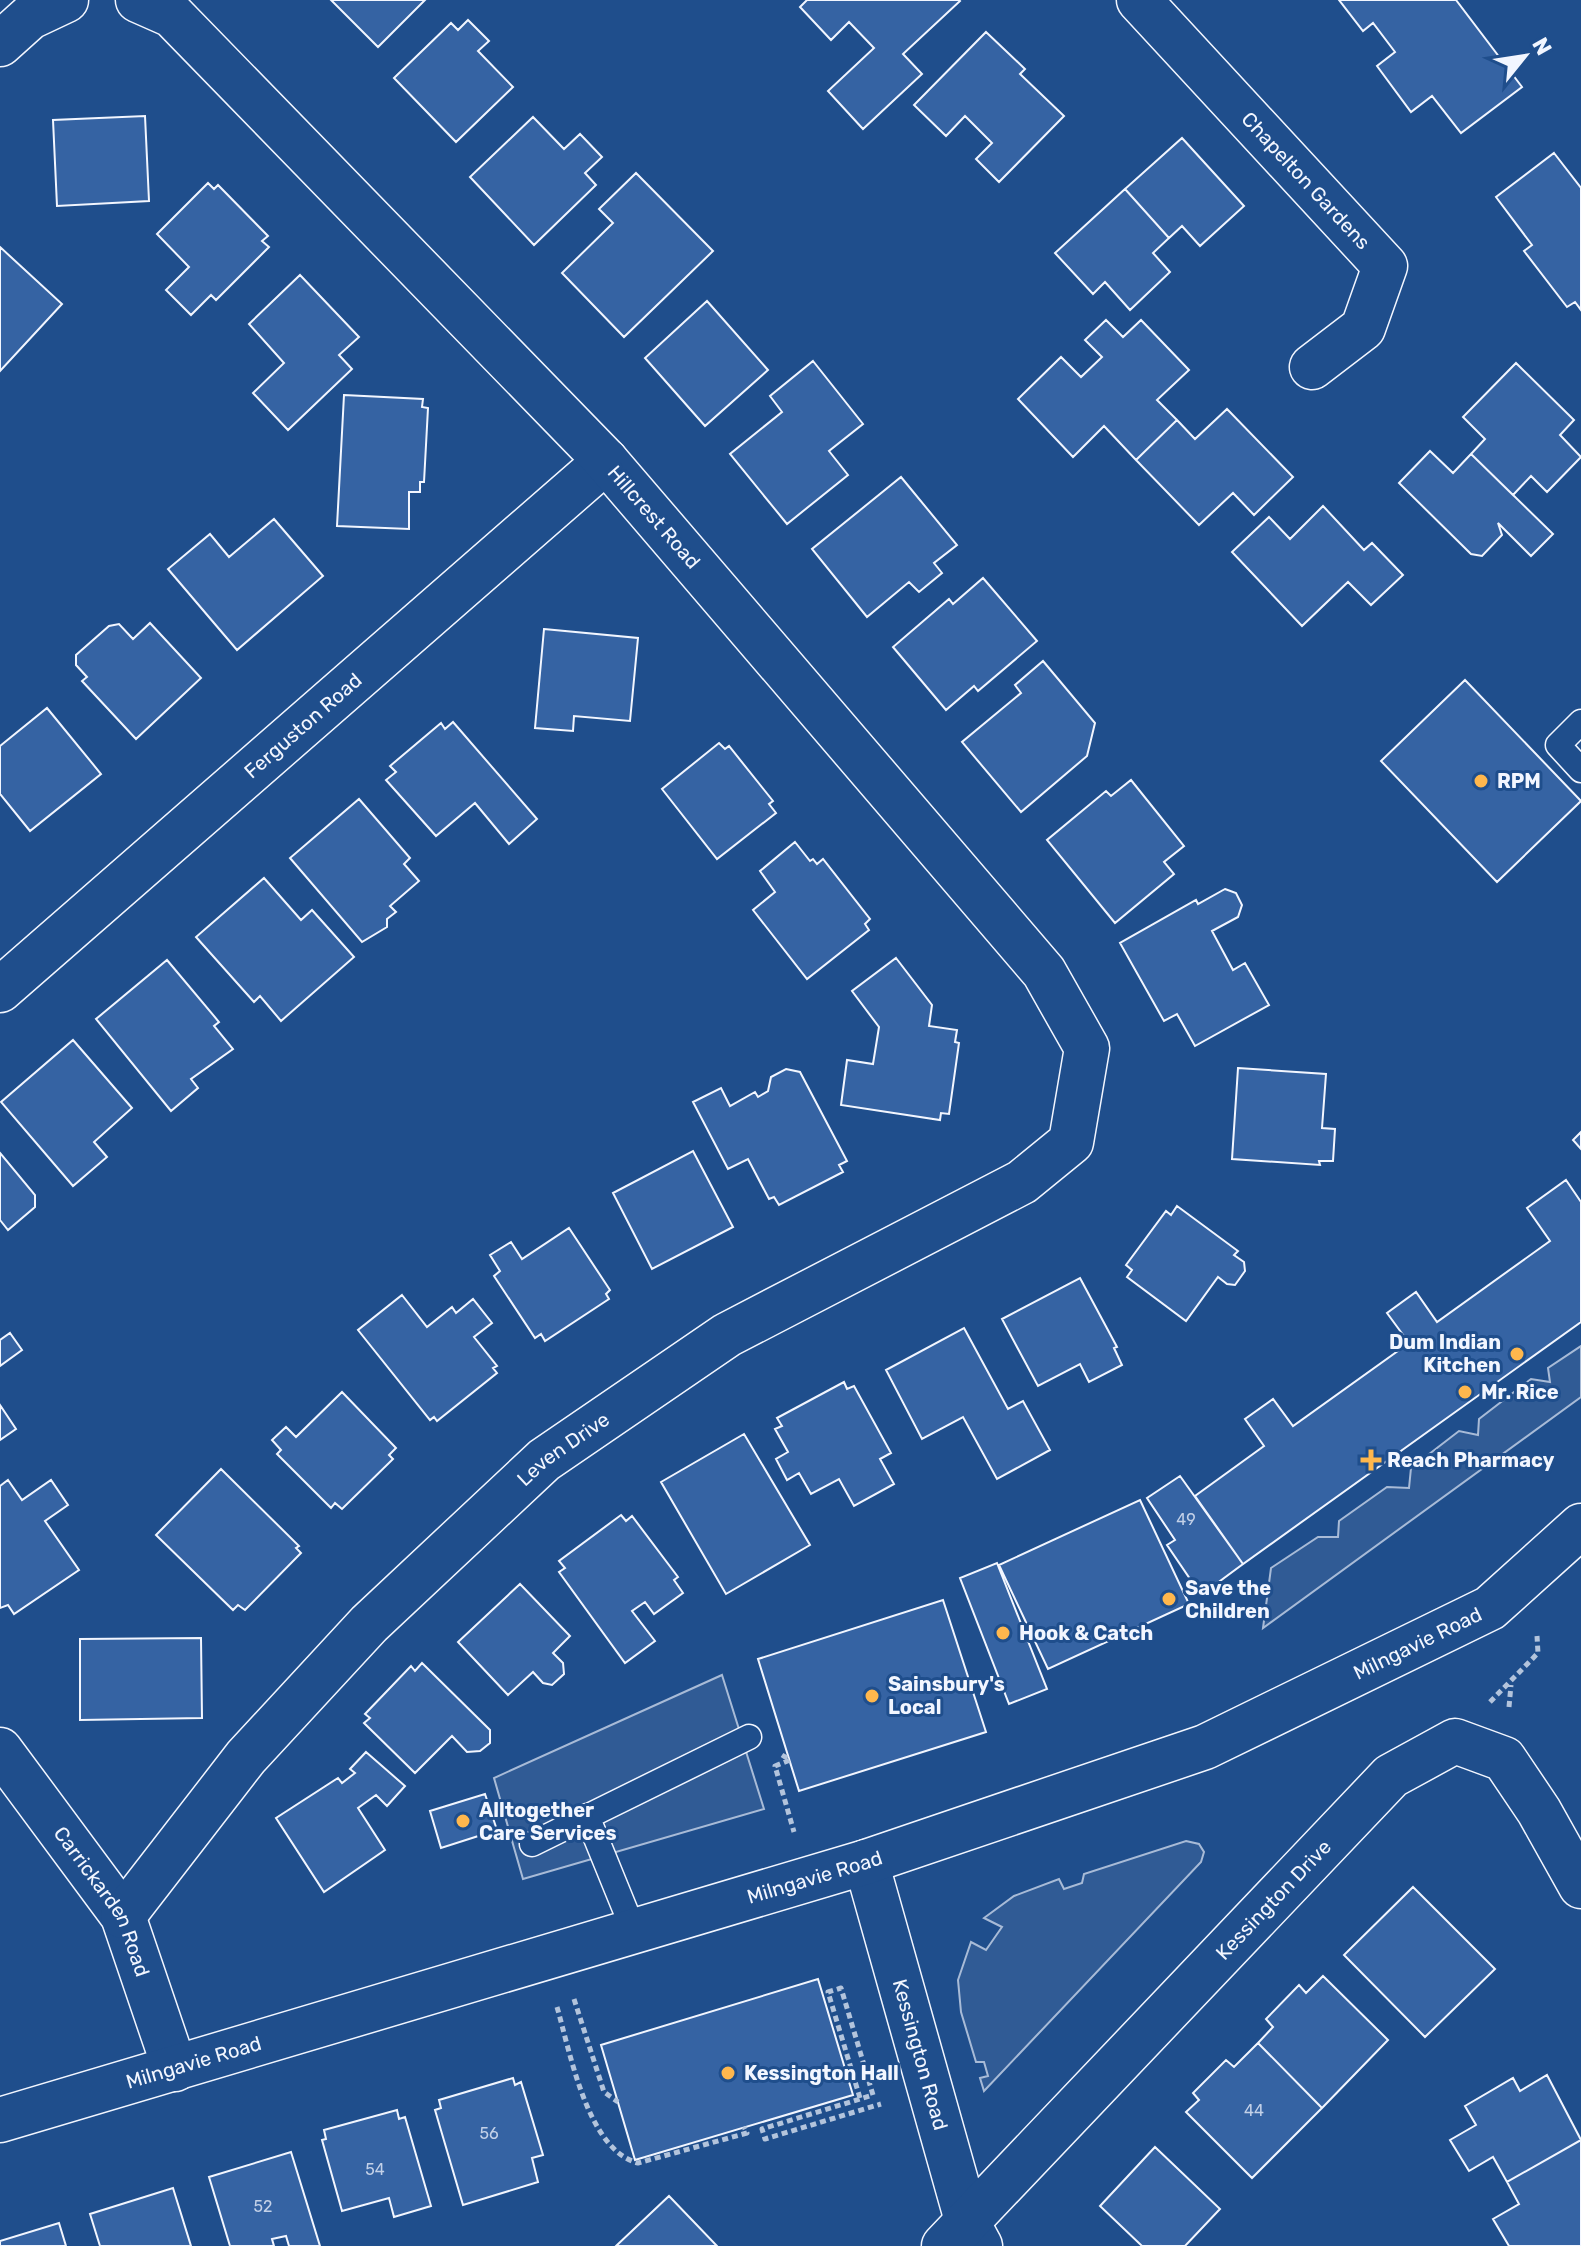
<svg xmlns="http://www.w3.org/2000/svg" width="1581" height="2246" font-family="Rubik,sans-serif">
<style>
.built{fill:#305b95;stroke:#a8bbd7;stroke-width:2}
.building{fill:#3563a3;stroke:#f2f6ff;stroke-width:2}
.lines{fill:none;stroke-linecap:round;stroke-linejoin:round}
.service-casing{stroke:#f2f6ff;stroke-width:27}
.minor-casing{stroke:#f2f6ff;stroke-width:47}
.primary-casing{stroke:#f2f6ff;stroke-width:47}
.path{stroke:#b3c4dc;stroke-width:5;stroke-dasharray:6 4;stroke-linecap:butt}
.service{stroke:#1f4e8c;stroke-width:24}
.minor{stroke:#1f4e8c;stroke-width:44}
.primary{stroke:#1f4e8c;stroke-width:44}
.poi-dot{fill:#ffb74d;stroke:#1f4e8c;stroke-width:3}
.labels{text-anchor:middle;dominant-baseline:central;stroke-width:6;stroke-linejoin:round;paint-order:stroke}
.number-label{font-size:16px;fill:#c3d1e8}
.street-label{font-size:20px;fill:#f2f6ff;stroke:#1f4e8c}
.poi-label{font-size:20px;font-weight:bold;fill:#f2f6ff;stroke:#1f4e8c;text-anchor:start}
</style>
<rect width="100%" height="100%" fill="#1f4e8c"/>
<path class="built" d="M1581 1346V1397L1263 1628 1271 1568 1318 1537H1338L1339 1521 1387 1487 1409 1488 1411 1468 1459 1431 1478 1435 1479 1419 1531 1379 1550 1382 1548 1368Z
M722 1675 764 1809 523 1879 494 1778Z
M1186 1841 1199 1844 1204 1852 1201 1862 984 2091 980 2078 988 2076 984 2062H976L961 2012 958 1980 971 1942 986 1950 1002 1927 984 1918 1014 1896 1059 1879 1064 1889 1082 1883 1084 1874Z"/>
<path class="building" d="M331 0H425L378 47Z
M807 0H959L960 1 903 54 922 74 863 129 828 91 874 48 849 22 831 40 800 7Z
M1339 0H1456L1522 87 1461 133 1432 96 1411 112 1377 66 1395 52 1373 23 1363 31Z
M468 20 489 41 478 51 513 87 456 142 394 78 451 23 458 30Z
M986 32 1025 69 1020 74 1064 116 999 182 976 159 992 143 965 116 946 136 914 105Z
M145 116 149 201 57 206 53 120Z
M533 117 564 149 580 134 602 157 585 173 596 185 534 245 470 177Z
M1182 138 1244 206 1200 246 1182 226 1169 238 1125 189Z
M1554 153 1581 188V310L1575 302 1567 307 1524 251 1532 245 1496 197Z
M636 173 713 251 624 337 562 273 613 223 599 209Z
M208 183 214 189 218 185 268 236 262 241 269 247 216 300 211 295 191 315 166 290 189 267 157 234Z
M1125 189 1169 238 1153 253 1170 272 1130 310 1105 282 1093 294 1055 253Z
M0 247 62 304 0 371Z
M300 275 359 337 339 355 352 369 288 430 253 393 284 363 249 324Z
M707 301 768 370 705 426 645 358Z
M1106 320 1123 337 1141 320 1189 370 1157 400 1177 420 1136 460 1104 426 1073 457 1018 399 1061 357 1081 377 1102 357 1085 340Z
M813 361 863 424 829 451 848 475 787 524 730 454 782 412 770 396Z
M1516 363 1574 420 1560 435 1581 457 1547 492 1531 476 1513 495 1471 454 1485 439 1463 417Z
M344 395 423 399 422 407 428 408 424 482H420V492H409V529L337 526Z
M1227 409 1293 477 1254 515 1233 493 1199 525 1136 460 1177 420 1195 439Z
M1430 451 1453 473 1471 454 1553 534 1531 556 1498 523 1502 535 1482 556 1471 554 1399 483Z
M901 477 957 545 934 563 942 573 919 592 909 582 867 617 812 549Z
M1323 506 1364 550 1372 543 1403 575 1371 605 1348 582 1302 626 1232 552 1269 517 1290 539Z
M274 519 323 576 237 650 168 569 210 534 229 557Z
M983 578 1037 641 978 691 974 686 946 710 893 647 949 599 953 604Z
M150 623 201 678 136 739 82 681 87 677 76 665V655L109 626 119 624 133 639Z
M544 629 638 638 630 721 574 716 573 731 535 728Z
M1043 661 1095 723 1087 756 1021 812 962 742 1021 693 1015 685Z
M1465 680 1581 801 1497 882 1381 761Z
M47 708 101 774 30 831 0 794V746Z
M453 722 537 819 509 844 475 803 436 836 386 780 396 772 390 766 441 723 445 729Z
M719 743 725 749 729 746 773 801 769 804 776 813 717 859 662 789Z
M1131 780 1184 846 1164 862 1174 874 1115 923 1047 840 1106 791 1111 796Z
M359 799 410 858 404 864 419 881 390 906 396 912 387 919V927L362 942 290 858Z
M795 842 810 861 813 859 817 864 823 859 870 919 865 924 869 930 807 979 753 910 775 892 760 871Z
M264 878 301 920 312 910 354 957 281 1021 260 996 254 1002 196 937Z
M1225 889 1236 893 1242 905 1238 917 1212 931 1233 970 1245 963 1269 1005 1195 1046 1177 1014 1164 1021 1120 943 1196 900 1198 904Z
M896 958 932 1005 929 1026 957 1030 955 1042 959 1043 949 1114 941 1113 940 1120 841 1105 847 1060 873 1064 879 1027 852 991Z
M167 960 219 1022 214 1026 233 1049 191 1079 198 1088 171 1111 96 1019Z
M73 1040 132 1108 94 1142 107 1157 73 1186 1 1102Z
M1238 1068 1326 1074 1322 1128 1335 1129 1333 1161H1319L1320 1165 1232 1159Z
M786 1069 800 1072 847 1161 839 1165 843 1172 779 1205 774 1197 769 1199 748 1159 728 1169 693 1102 721 1088 730 1106 755 1092 758 1097 768 1091 771 1077Z
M1581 1132V1149L1573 1140Z
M693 1151 733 1227 652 1269 613 1193Z
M0 1153 35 1195V1207L8 1230 0 1220Z
M1566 1180 1581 1202V1322L1243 1564 1195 1496 1264 1446 1245 1419 1273 1399 1293 1426 1409 1343 1387 1313 1416 1292 1437 1322 1550 1241 1527 1208Z
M1177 1206 1238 1251 1234 1255 1244 1262 1245 1271 1235 1285 1227 1284 1218 1277 1186 1321 1127 1277 1132 1270 1126 1265 1166 1211 1171 1215Z
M569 1228 610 1290 606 1294 609 1299 545 1341 541 1334 535 1338 494 1276 500 1271 490 1255 511 1242 522 1259Z
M1080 1278 1117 1347 1114 1348 1122 1365 1089 1382 1080 1364 1038 1386 1002 1319Z
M402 1295 427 1327 452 1307 456 1313 473 1299 492 1323 474 1337 497 1366 493 1368 497 1373 437 1421 434 1417 430 1420 358 1330Z
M964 1328 1008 1409 1023 1401 1050 1450 997 1479 963 1417 922 1439 886 1370Z
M10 1333 22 1350 0 1366V1340Z
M844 1382 847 1389 854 1386 891 1453 880 1459 894 1484 854 1506 839 1479 811 1494 799 1473 787 1480 776 1459 788 1452 775 1429 782 1426 777 1418Z
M342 1392 396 1448 389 1455 393 1459 342 1509 335 1503 331 1508 277 1454 281 1450 272 1440 286 1427 296 1437Z
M0 1405 16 1429 0 1440Z
M744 1434 810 1545 726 1594 661 1482Z
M221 1469 299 1546 296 1548 301 1553 245 1610 238 1605 233 1610 156 1535Z
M1180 1476 1243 1564 1201 1595 1167 1545 1175 1540 1147 1498Z
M8 1480 22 1500 51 1480 68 1505 45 1521 79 1570 14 1614 8 1605 0 1608V1486Z
M1140 1500 1189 1604 1048 1669 999 1565Z
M621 1515 626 1521 632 1516 678 1577 674 1580 683 1593 654 1614 645 1602 632 1611 655 1641 625 1663 559 1572 565 1568 559 1561Z
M997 1563 1047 1689 1009 1704 960 1578Z
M520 1584 570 1636 553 1653 563 1663 564 1674 552 1685 543 1683 533 1672 508 1695 458 1642Z
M943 1600 986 1732 799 1791 758 1659Z
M201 1638 202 1718 80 1720V1639Z
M422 1663 490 1730V1743L480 1751 467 1752 452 1736 415 1773 364 1723 370 1718 365 1714 411 1666 415 1671Z
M366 1752 405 1786 387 1806 376 1795 358 1808 385 1850 324 1892 276 1818 338 1778 342 1783 355 1773 350 1769Z
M485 1794 497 1830 441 1848 430 1811Z
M1413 1887 1495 1969 1425 2037 1344 1955Z
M1323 1976 1388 2040 1322 2108 1258 2043 1273 2027 1266 2019 1299 1985 1306 1993Z
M818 1979 853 2095 635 2160 601 2045Z
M1258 2043 1322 2108 1252 2178 1186 2112 1199 2100 1193 2093 1226 2060 1234 2067Z
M1547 2075 1581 2140 1507 2182 1493 2157 1469 2171 1450 2140 1476 2125 1465 2106 1513 2078 1520 2091Z
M513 2078 515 2085 521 2082 543 2155 532 2158 538 2182 463 2205 435 2110 441 2108 439 2100Z
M397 2110 399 2119 405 2117 431 2206 394 2217 389 2198 342 2211 322 2140 326 2139 324 2130Z
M1581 2140V2246H1509L1493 2219 1519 2204 1507 2182Z
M1155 2147 1220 2209 1185 2246H1142L1100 2206Z
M291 2152 320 2246H289L286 2236 272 2239 274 2246H230L209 2177Z
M173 2188 191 2246H100L90 2214Z
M669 2196 717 2246H616Z
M59 2223 66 2246H0V2241Z"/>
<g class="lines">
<defs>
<path id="service" d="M1581 722 1558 745 1581 770
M587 1816 633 1929
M532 1844 749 1737"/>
<g id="minor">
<path id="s1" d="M1139 0 1385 266 1363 328 1312 367"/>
<path d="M0 44 30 17 66 0"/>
<path id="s2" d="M0 990 606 461"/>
<path id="s3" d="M0 1750 123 1916 175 2069"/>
<path id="s4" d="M866 1862 968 2224 980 2246"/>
<path id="s5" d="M123 1916 246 1757 369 1624 544 1460 727 1335 1022 1182 1071 1142 1087 1048 1044 972 606 461 172 15 138 0"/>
<path id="s6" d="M944 2246 1391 1776 1455 1741 1504 1759 1539 1811 1581 1886"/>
</g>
<g id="primary">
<path id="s7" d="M0 2120 866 1862 1205 1747 1490 1608 1581 1526"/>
</g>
</defs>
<use href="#service" class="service-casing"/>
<use href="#minor" class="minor-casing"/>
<use href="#primary" class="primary-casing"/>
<path class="path" d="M1490 1702 1538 1653 1537 1636
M1509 1707 1511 1685
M782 1755 790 1760 775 1766 794 1832
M574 1999 604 2092 618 2102
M557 2007C570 2051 587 2150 638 2163L747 2133 744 2127
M860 2098 828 1992 841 1988 873 2095 762 2129 765 2139 881 2104"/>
<use href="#service" class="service"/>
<use href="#minor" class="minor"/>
<use href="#primary" class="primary"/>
</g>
<g class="poi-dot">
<circle cx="1481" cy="781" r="8"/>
<circle cx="1517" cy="1354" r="8"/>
<circle cx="1465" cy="1392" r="8"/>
<path d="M1367 1448h8v8h8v8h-8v8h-8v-8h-8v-8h8z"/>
<circle cx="1169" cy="1599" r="8"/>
<circle cx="1003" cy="1633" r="8"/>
<circle cx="872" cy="1696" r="8"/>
<circle cx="463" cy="1821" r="8"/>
<circle cx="728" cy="2073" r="8"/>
</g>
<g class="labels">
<g class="number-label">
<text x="1186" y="1519">49</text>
<text x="1254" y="2110">44</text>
<text x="489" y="2133">56</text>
<text x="375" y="2169">54</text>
<text x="263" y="2206">52</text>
</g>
<g class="street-label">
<text stroke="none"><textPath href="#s1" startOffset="246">Chapelton Gardens</textPath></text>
<text transform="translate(654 517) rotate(49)">Hillcrest Road</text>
<text stroke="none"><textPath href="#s2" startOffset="402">Ferguston Road</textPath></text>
<text stroke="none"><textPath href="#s5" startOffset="644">Leven Drive</textPath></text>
<text stroke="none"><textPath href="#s7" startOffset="1498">Milngavie Road</textPath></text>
<text stroke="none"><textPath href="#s7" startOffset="850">Milngavie Road</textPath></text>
<text stroke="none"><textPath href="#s6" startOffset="478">Kessington Drive</textPath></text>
<text stroke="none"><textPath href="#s3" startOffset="184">Carrickarden Road</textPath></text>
<text stroke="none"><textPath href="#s4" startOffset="200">Kessington Road</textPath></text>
<text stroke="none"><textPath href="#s7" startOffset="202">Milngavie Road</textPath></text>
</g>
<g class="poi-label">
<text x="1497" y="781">RPM</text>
<text x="1501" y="1342" text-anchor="end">Dum Indian<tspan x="1501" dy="23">Kitchen</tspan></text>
<text x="1481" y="1392">Mr. Rice</text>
<text x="1387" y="1460">Reach Pharmacy</text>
<text x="1185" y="1588">Save the<tspan x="1185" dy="23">Children</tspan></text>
<text x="1019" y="1633">Hook &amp; Catch</text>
<text x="888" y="1684">Sainsbury's<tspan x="888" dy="23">Local</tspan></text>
<text x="479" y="1810">Alltogether<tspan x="479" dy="23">Care Services</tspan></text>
<text x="744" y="2073">Kessington Hall</text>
</g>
</g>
<g transform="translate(1525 56) rotate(60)" stroke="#1f4e8c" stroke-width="6" paint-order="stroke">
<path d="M0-6L14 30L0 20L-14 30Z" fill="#f2f6ff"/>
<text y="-12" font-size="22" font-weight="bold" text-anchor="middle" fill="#f2f6ff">N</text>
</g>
</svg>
